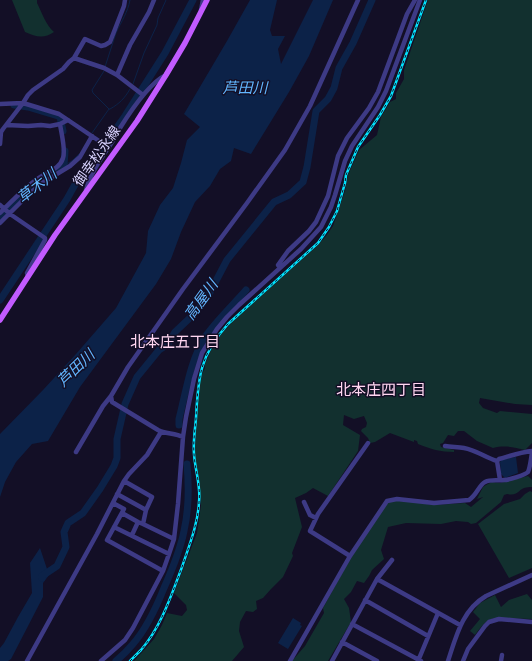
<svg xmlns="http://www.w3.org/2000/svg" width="532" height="661" font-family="'Varela Round','Noto Sans JP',sans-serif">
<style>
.green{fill:#12302f}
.water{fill:#0c2248}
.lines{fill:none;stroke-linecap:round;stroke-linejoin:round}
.stream{stroke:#0c2248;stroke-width:1}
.river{stroke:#0c2248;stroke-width:7}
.minor{stroke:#3d3a85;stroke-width:4.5}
.major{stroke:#c25bff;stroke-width:5.5}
.rail-casing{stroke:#00e5ff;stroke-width:2.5}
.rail{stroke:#130f26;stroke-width:1;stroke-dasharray:3;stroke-linecap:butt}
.labels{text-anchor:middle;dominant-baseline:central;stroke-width:3;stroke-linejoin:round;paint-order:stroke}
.street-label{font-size:14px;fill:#d9d4ff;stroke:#130f26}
.water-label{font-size:15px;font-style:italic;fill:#62b6ff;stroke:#130f26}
.neighbourhood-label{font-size:15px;fill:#ffd6f0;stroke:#130f26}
</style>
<rect width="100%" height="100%" fill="#130f26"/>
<path class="green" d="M12 0H37V3C42 13 46 25 54 32 44 39 36 37 25 32Z
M428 0H532V405L515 404 480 398 479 403 483 408 497 413 500 411 532 414V443L525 450C514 447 504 445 493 448L477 441 464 431H458L454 436 448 435 443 443 440 444 441 447 454 450V452C441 452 430 449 418 444L417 441 414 440V442L390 433 375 442 370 443 368 438 361 431 362 429 366 427 367 423 364 416 354 419 344 415 343 425 360 435 358 451 328 496 313 488 306 493 295 498 302 527 292 553 293 556 283 577 271 589 263 598 256 601 257 609 253 612 246 611 240 622 239 631 244 647 232 661H134L154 639 162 625 167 613 182 616 187 610 186 605 174 593 197 533 201 505 199 483 196 465 195 449 198 394 200 378 205 368V364L212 348 220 335 241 313 317 246 326 236 333 226 345 191 348 175 359 150 377 135 381 117 390 102 396 99V93L404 79V70Z
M528 476 532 480V487C529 487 527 487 524 488 517 491 518 496 507 494L504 495 501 502 476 523 471 524 468 522 456 521 441 524 406 523 388 527 381 550 384 559 372 570 369 576 364 583 357 581 351 592 344 599 349 608 351 622 328 661H292L305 646 324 613 323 608 351 557 388 502 397 500 434 505 465 503 471 507 483 497 477 499 483 487 486 485 492 482 500 483Z
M530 491 532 492V568L509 578 478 524 504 504 520 499 525 494Z
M527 594 532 600V619L495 618C485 620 481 627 475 635L470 631 480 619 473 612 480 603 495 595 501 607 509 600Z"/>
<path class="water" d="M250 0H277L270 30 272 36H285L278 49 281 64 313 0H333L309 56 289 92 251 154 234 148 231 161 220 169 210 186 195 202 181 232 171 259 156 284 80 387 48 441 32 444 16 462 5 482 0 497V434L43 390 76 354 116 308 146 253 148 231 160 205 173 188 181 163 187 140 200 127 184 114 227 41Z
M516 457 518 473 505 478 501 474 500 462 502 459Z
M40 548 49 575 43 583V597L11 659 8 661H0V648L4 643 18 617 32 593 30 563Z
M293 618 301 623 300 625 302 626 288 649 278 643Z"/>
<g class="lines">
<path class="stream" d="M105 67C109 56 112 44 116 33 121 22 128 12 130 0
M104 71 92 90 93 93 109 109
M133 84 144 53 157 25 158 18 166 0
M92 133 109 109H110C119 104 125 98 130 89
M64 166 73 160 79 154"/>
<path class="river" d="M14 105 28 107 58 116 60 117 63 131
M0 218 25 193 39 181 64 166 65 151
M0 300 67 199 77 181 86 170 97 154 101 150 125 116 165 53 193 0
M179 425V419C186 392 190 361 205 337 216 321 233 305 246 290
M42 578V576L57 566 66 547 64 532 68 523 83 513 100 489 114 466 117 458V439L125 404 137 377 159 350 168 344 175 332 194 314 208 296 227 260 274 202 289 195 303 182 307 167 316 111 328 99 334 88 339 68 353 43 372 0
M116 661C122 656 128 650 133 644 147 628 156 608 164 588 172 570 180 551 184 531 189 509 189 486 187 464"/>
<path class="minor" d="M201 10 203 0
M74 58 104 68 117 75 143 95
M117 75 130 45 149 12 154 0
M0 104 23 103 59 114 108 147
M7 125 28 126 41 125 50 126 60 124 68 120
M0 144 1 132 3 129 23 103 28 95 33 90 63 69 69 62 74 58 85 39 101 46 105 45 110 42 124 6 125 0
M86 190C91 171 104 155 114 139 116 135 118 131 120 128 130 112 149 83 166 75
M0 205 10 214 45 238V240L27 273 28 277
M0 213C12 201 28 184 42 176 50 171 60 168 63 158 66 150 61 132 60 124
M0 223 27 196 42 183 70 166 80 157 92 136
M280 268 278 265 288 251 309 231 316 222 328 196 338 156 347 138 369 108 378 92 407 14 415 0
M111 396 112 402 158 430C165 434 175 433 183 437
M445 446C451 447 458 447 464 448 476 450 486 458 497 461L500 480
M76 452 103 406 111 396 128 367 183 289 247 203 285 150 310 106 358 0
M497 461 499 459C510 456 521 452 532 451
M124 481 152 497 146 510
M117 494 146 510 143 524
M304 502 310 515 316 518
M113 503 124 509 107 540 163 571
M122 513 138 522 143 524 174 539
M114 527 169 554
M132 535 138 522
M350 556 310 531 318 514 368 443
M377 579 460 625
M365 600 428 636
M352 624 421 661
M342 642 377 661
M27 661 97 534 124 481 129 474 147 455 161 432
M101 661 125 640 133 628 163 571 169 554 174 539 178 504 183 437 186 417 194 379 202 353 217 329 227 317 239 305 301 249 321 227 331 207 335 195 345 161 352 146 378 107 386 91 420 0
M290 661 350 556 387 501 397 499 434 503 469 500C477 495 479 485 485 482 491 479 498 481 504 480 509 480 525 475 528 472 530 468 531 458 532 453
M332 661 377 579 392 560
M418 661 438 613
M448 661C456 637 462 610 486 596L532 575
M463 661 468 649 485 626 489 622 499 619 532 622
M501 661 502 655"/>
<path class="major" d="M0 320 55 235 137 121 166 75 185 43 207 0"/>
<defs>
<path id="rail" d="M130 661C133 658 137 654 141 650 161 627 171 596 182 567 189 546 198 524 199 502 201 486 195 470 194 454 193 442 195 430 196 418 198 377 200 355 228 324L318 243 329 227 337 211 345 183 346 175 358 147 380 115 391 96 426 0"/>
</defs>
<use href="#rail" class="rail-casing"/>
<use href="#rail" class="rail"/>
</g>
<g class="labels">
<g class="street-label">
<text transform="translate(97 156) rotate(-55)">御幸松永線</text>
</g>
<g class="water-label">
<text x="245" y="88">芦田川</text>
<text transform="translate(37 186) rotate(-38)">草木川</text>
<text transform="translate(201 300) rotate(-54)">高屋川</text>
<text transform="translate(76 368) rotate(-44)">芦田川</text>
</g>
<g class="neighbourhood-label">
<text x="175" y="342">北本庄五丁目</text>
<text x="381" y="390">北本庄四丁目</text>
</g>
</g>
</svg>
